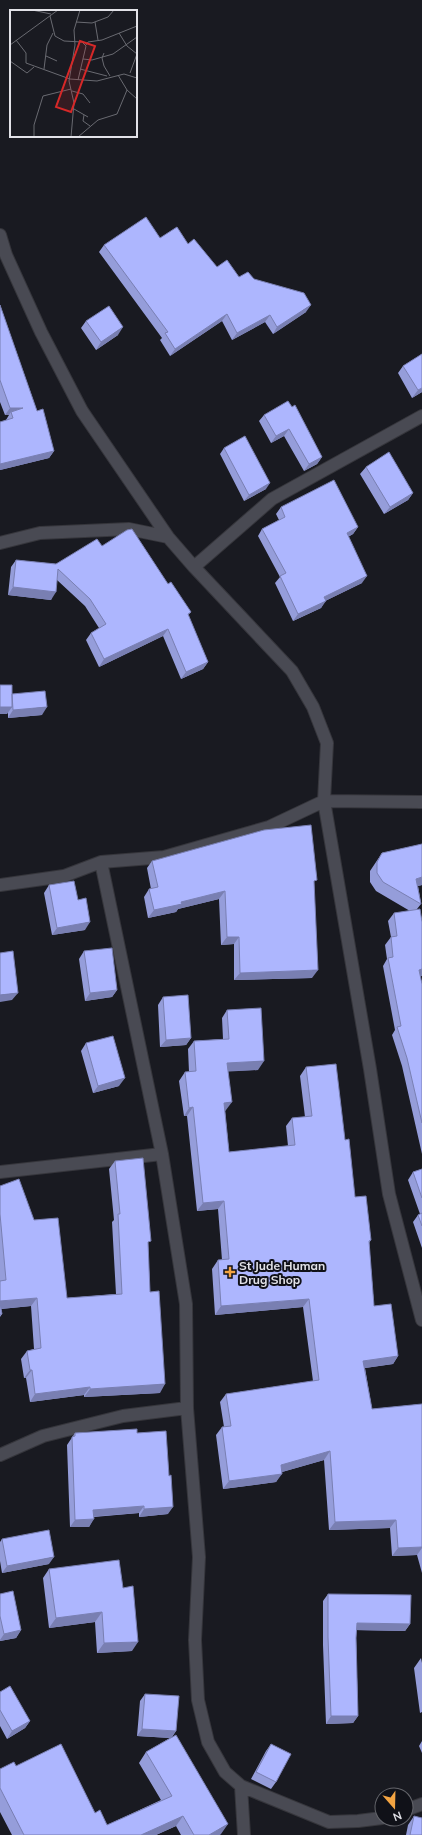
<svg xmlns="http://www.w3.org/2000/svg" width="422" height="1835" font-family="Mulish,sans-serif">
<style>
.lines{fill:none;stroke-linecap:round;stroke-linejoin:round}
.minor-casing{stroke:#36363c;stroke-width:14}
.minor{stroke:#494a53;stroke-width:12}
.wall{fill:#959dda}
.shaded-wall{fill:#797fb2}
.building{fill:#adb6fe;stroke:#797fb2}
.poi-dot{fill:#f3a442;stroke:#101118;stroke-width:1.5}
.labels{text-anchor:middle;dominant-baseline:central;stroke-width:4;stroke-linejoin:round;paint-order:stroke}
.poi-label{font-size:12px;font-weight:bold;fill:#e2e2e8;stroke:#101118;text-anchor:start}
.inset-road{fill:none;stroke:#696a71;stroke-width:1}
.view{fill:#d62828;fill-opacity:0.15;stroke:#d62828;stroke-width:2}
.inset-edge{fill:none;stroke:#e2e2e8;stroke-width:2}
</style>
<rect width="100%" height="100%" fill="#191a21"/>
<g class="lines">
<defs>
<path id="minor" d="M0 235 6 255 41 332 82 411 168 537 194 567 292 671 313 707 327 743 324 801 370 1069 389 1194 422 1320
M0 543 40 533 129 529 168 537
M194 567 272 499 422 416
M101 862 162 1154 186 1304 187 1408 199 1557 195 1640 198 1700 208 1742 225 1772 241 1786 329 1822 358 1821 382 1818
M0 885 64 876 101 862 164 857 269 827 324 801 422 802
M0 1172 162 1154
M0 1455 43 1436 123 1416 187 1408
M241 1786 244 1835
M406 1810 422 1804"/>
</defs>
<use href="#minor" class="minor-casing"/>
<use href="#minor" class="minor"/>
</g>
<path class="wall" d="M160 238 188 244 217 267 239 277 254 279 306 312 273 334 265 322 232 340 222 321 170 356 160 340 162 338 99 252 104 245Z
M0 305 37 411 54 451 49 458 0 470V422L6 420 9 415H5L0 402Z
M86 321 118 335 96 350 81 328Z
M422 354V392L412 398 398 373 403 366Z
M292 407 322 457 317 464 304 471 284 436 271 443 259 421 264 415Z
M224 448 266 489 244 501 220 454Z
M366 467 413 493 408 500 384 514 360 474Z
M281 507 358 527 353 534 348 537 362 583 325 601 321 608 293 621 275 583 280 577 258 536 262 529 279 520 276 514Z
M102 546 168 584 191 612 188 615 208 662 203 669 181 679 163 636 99 667 86 640 91 633 99 628 85 606 57 580 51 600 8 595 11 567 16 560 56 564Z
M12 694 42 715 8 718V712L7 714Z
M422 844V885L418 886 421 904 417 909 422 922V976H420L422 984V1154L402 1066 392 1035 395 1030 383 966 387 959 385 945 391 937 388 921 394 913 410 911 376 891 370 882V871L382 853Z
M152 861 314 884 312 978 234 980V944L221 945 219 899 178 909 176 912 148 918 144 897 149 889H151L147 868Z
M49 885 78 900 85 930 52 935 44 893Z
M84 951 117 990 112 997 85 1001 79 959Z
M163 997 191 1038 186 1045 160 1047 158 1005Z
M227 1010 258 1070 228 1071 226 1110 225 1111 229 1152 288 1146 286 1126 292 1118 305 1117 300 1076 306 1067 345 1140 355 1197 371 1240 369 1243 374 1306 398 1356 393 1364 365 1368 372 1409 422 1404V1573L417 1555 392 1556 390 1528 329 1530 324 1460 282 1472 276 1482 223 1489 216 1435 222 1427H224L220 1402 226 1394 313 1381 303 1307 215 1315 212 1269 218 1260H222L218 1209 197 1211 187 1116H184L179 1081 185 1072H189L188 1049 194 1041 223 1039 222 1018Z
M86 1043 119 1086 93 1093 81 1051Z
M115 1161 148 1246 150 1292 160 1393 84 1397V1395L30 1402 26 1378H24L21 1359 27 1351 34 1349 31 1306 1 1309 2 1314 0 1317V1186L34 1220 67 1298 116 1294 112 1222 114 1220 109 1169Z
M422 1169V1248L413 1222 418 1215 420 1214 408 1180 413 1172Z
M75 1433H137L168 1514 139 1517V1513L94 1517 89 1527H70L67 1445Z
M2 1539 49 1564 2 1573 0 1561V1542Z
M49 1569 123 1588 132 1651 97 1653 95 1622 49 1628 43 1578Z
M0 1594 21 1630 16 1638 0 1641Z
M328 1594 410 1624 405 1631 356 1630V1638L358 1716 353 1723 326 1724 323 1645V1601Z
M421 1658 422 1663V1712L420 1713 414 1668Z
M0 1692 30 1721 25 1728 7 1739 0 1726Z
M145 1694 176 1731 172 1737 221 1834 219 1835H181L176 1826 156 1835H12L0 1812V1769L16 1766 95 1813 107 1825 161 1800 139 1763 146 1752 170 1738 137 1736 140 1701Z
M422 1741V1753L419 1746Z
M271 1744 276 1782 271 1789 251 1779 266 1751Z
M414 1816 422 1835H406L408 1825Z"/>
<path class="shaded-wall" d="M311 305 306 312 273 334 277 327Z
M227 314 222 321 170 356 175 349Z
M270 315 265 322 232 340 237 333Z
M123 327 118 335 96 350 101 342Z
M422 388V392L412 398 418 390Z
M10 408H23L11 412 9 415H5Z
M289 429 284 436 271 443 276 436Z
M54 451 49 458 0 470V464Z
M322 457 317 464 304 471 309 464Z
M270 483 266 489 244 501 249 495Z
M413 493 408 500 384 514 390 507Z
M358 527 353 534 342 540 347 533Z
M367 576 362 583 319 604 324 597Z
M13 587 56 592 51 600 8 595Z
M326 601 321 608 293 621 298 614Z
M168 629 163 636 99 667 104 659Z
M208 662 203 669 181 679 186 672Z
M0 707H12L7 714H0Z
M47 707 42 715 8 718 13 710Z
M422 877V885L410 888 416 879Z
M225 891 219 899 178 909 176 912 148 918 154 910 181 902Z
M90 922 85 930 52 935 57 928Z
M227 937H239L234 944 221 945Z
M422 969V976L414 977 419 970Z
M318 970 312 978 234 980 240 973Z
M117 990 112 997 85 1001 90 993Z
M18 993 12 1000 0 1002V995Z
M191 1038 186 1045 160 1047 166 1040Z
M264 1061 258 1070 221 1072 227 1063Z
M125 1078 119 1086 93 1093 98 1086Z
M232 1102 226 1110 218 1112 224 1103Z
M193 1107 187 1116H184L189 1108Z
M224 1201 218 1209 197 1211 203 1203Z
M37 1298 31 1306 0 1309V1301Z
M309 1299 303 1307 215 1315 221 1306Z
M398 1356 393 1364 358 1369 363 1361Z
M30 1370H32L26 1378H24Z
M165 1384 160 1393 84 1397 90 1389Z
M90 1387 84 1395 30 1402 35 1394Z
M330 1451 324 1460 275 1474 281 1465Z
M282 1474 276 1482 223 1489 229 1481Z
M144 1506 139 1513 88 1517 93 1510Z
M173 1507 168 1514 139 1517 144 1509Z
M94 1519 89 1527H70L75 1520Z
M396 1520 390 1528 329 1530 335 1522Z
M422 1547V1548L417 1555 392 1556 398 1548Z
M54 1557 49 1564 2 1573 7 1566Z
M102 1612 95 1622 49 1628 56 1618Z
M357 1623 410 1624 405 1631 352 1630Z
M21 1630 16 1638 0 1641V1640L4 1634Z
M138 1642 132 1651 97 1653 104 1643Z
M331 1716H358L353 1723 326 1724Z
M30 1721 25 1728 7 1739 12 1731Z
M142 1729 176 1731 171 1738 137 1736Z
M183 1816 176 1826 156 1835H141Z
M228 1824 221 1834 219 1835H209Z"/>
<path class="building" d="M146 217 160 238 177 227 188 244 194 239 217 267 227 260 239 277 248 272 254 279 304 293 311 305 277 327 270 315 237 333 227 314 175 349 165 333 168 332 104 245Z
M0 305 37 411 43 409 54 451 0 464V422L13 418 11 412 23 408H10L0 380Z
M109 306 123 327 101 342 86 321Z
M422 354V388L418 390 403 366Z
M288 401 292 407 295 405 322 457 309 464 289 429 276 436 264 415Z
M245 436 270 483 249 495 224 448Z
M389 452 413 493 390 507 366 467Z
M334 480 358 527 347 533 367 576 324 597 326 601 298 614 280 576 286 573 262 529 285 517 281 507Z
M132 529 168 584 171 582 191 612 188 614 208 662 186 672 168 629 104 659 91 633 106 624 90 599 58 569 56 592 13 587 16 560 56 564 97 539 102 546 127 530Z
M0 685H12V707H0Z
M45 691 47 707 13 710 12 694Z
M311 825 317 880 314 881 318 970 240 973 239 937H227L225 891 181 902 182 904 154 910 149 889 158 887 152 861 264 830Z
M422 844V877L416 879 421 904 383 882 377 873V862L382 853Z
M74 881 78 900 86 898 90 922 57 928 49 885Z
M420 909 422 922V969L419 970 422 984V1123L407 1058 397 1027 401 1026 388 958 393 957 391 937 397 936 394 913Z
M112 948 117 990 90 993 84 951Z
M13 951 18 993 0 995V953Z
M188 995 191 1038 166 1040 163 997Z
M261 1008 264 1061 227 1063 232 1102 224 1103 229 1152 295 1145 292 1118 312 1116 306 1067 336 1064 345 1140 349 1139 355 1197 366 1196 371 1240 369 1241 374 1306 391 1304 398 1356 363 1361 372 1409 422 1404V1547L398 1548 396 1520 335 1522 330 1451 281 1465 282 1474 229 1481 222 1427 231 1426 226 1394 319 1380 309 1299 221 1306 218 1260 229 1259 224 1201 203 1203 193 1107 189 1108 185 1072 196 1071 194 1041 229 1039 227 1010Z
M113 1036 125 1078 98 1086 86 1043Z
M143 1158 151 1241 148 1242 150 1292 159 1291 165 1384 90 1389V1387L35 1394 32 1370H30L27 1351 41 1348 37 1298 0 1301V1281L6 1280 0 1214V1186L19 1179 34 1220 58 1218 67 1298 122 1294 118 1214H120L115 1161Z
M422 1169V1198L413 1172Z
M422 1213V1226L418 1215Z
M0 1303 2 1314 0 1315Z
M137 1429V1433L166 1431 169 1476 171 1475 173 1507 144 1509V1506L93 1510 94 1519 75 1520 72 1437 75 1436V1433Z
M49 1530 54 1557 7 1566 2 1539Z
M119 1560 123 1588 133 1586 138 1642 104 1643 102 1612 56 1618 49 1569Z
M13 1591 21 1630 4 1634 0 1616V1594Z
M328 1594 411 1595 410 1624 357 1623 356 1638 358 1716H331L328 1637Z
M10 1686 30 1721 12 1731 0 1710V1692Z
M145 1694 179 1696 176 1731 142 1729Z
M176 1735 228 1824 209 1835H194L183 1816 141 1835H24L0 1788V1769L14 1762 16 1766 61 1744 95 1813 100 1810 107 1825 172 1796 146 1752Z
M271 1744 291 1754 276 1782 256 1772Z
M414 1816 422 1818V1835H410Z"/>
<path class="poi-dot" d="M228 1266h4v4h4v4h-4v4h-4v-4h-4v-4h4z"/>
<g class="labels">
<g class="poi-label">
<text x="239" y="1265">St Jude Human<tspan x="239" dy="14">Drug Shop</tspan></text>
</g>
</g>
<g transform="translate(10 10)">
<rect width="127" height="127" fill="#191a21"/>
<path class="inset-road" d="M22 0 41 4M40 6 45 26 54 31 72 32 76 36 68 70M66 12 82 13 98 7 104 0M85 12 88 30M109 23 117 36 127 44M6 30 16 43V53L60 69 87 71 114 64 127 68M0 35 48 0M76 35 78 32 92 30 127 16M94 43 92 48 94 56 100 66M36 46 47 51M73 49 82 50 103 44 127 27M0 51 17 63 24 57M34 59 37 35 43 23M70 59 97 66M120 63 127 44M108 65 117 80 127 89M62 81 73 84 80 93M64 99 78 107M74 105 73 111 80 116M24 127V115L33 86 61 79M61 127 64 93 59 71 65 35 64 20 70 0M68 127 88 110 107 104 117 80"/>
<path class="view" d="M70 31 85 36 61 102 46 97Z"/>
<rect width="127" height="127" class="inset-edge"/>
</g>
<g transform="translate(394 1807) rotate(160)"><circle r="19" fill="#101118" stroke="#64656b"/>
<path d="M0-3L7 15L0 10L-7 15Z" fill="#f3a442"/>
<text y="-6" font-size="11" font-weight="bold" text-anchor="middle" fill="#e2e2e8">N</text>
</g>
</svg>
